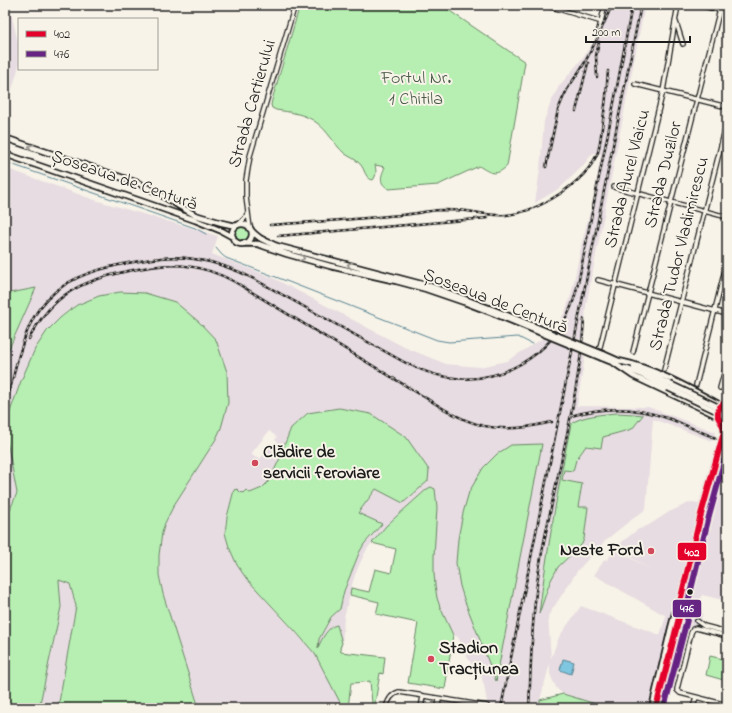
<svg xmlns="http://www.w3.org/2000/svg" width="732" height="713" font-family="'Indie Flower',sans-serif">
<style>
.built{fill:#e7dce1;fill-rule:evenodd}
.green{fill:#b7efb2;stroke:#6a8667}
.water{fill:#7fc6e0;stroke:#578292}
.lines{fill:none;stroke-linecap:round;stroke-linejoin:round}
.stream{stroke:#578292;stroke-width:1}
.minor-casing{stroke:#1c1c1c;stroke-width:6}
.major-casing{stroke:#1c1c1c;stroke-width:8}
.minor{stroke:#f7f3e8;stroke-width:3.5}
.major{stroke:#f7f3e8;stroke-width:4.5}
.rail-casing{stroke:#1c1c1c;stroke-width:2.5}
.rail{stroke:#f7f3e8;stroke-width:1;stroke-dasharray:3;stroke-linecap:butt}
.major-bridge-casing{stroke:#1c1c1c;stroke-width:8;stroke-linecap:butt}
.major-bridge{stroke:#f7f3e8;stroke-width:4.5}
.bus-1-casing{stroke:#f7f3e8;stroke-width:9}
.bus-2-casing{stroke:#f7f3e8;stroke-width:9}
.bus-1{stroke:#e4002b;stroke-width:6}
.bus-2{stroke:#662483;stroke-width:6}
.oneway{stroke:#94928c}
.poi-dot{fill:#d1495b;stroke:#f7f3e8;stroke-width:1.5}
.bus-dot{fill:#1c1c1c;stroke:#f7f3e8;stroke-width:1.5}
.labels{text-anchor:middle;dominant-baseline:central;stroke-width:4;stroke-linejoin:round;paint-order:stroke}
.park-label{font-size:18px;fill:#4a5b49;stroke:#f7f3e8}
.street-label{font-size:18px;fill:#1c1c1c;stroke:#f7f3e8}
.poi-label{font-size:18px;font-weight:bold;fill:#1c1c1c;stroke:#f7f3e8;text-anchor:start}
.line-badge{stroke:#f7f3e8;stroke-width:1.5}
.badge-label{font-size:11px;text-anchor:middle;font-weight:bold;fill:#fff}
</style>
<rect width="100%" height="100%" fill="#f7f3e8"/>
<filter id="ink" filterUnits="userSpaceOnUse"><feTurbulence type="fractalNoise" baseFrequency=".025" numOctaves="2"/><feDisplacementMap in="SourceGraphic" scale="8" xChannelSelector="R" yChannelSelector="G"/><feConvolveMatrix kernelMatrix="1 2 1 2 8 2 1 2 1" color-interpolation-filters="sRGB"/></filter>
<g filter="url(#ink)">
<path class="built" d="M5 5H9L19 46V66L5 113Z
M609 5H645L586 306 584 341 554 330 565 312 571 295 583 238 594 197 601 154 593 153 581 168 560 188 535 203 540 169 544 121 551 102 559 86 581 60 596 38Z
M5 168 95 200 218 236 212 254 271 277 321 303 404 347 446 364 480 367 507 361 545 337 585 356 577 406 648 407 716 432 712 441 653 419 646 509 622 527 606 540 578 570 548 616 551 658 559 637 581 606 660 635 666 616 594 575 605 559 607 560 615 549 653 571 614 547 622 542 637 530 649 525 669 512 691 502 699 503 717 441 720 432 727 420V601L702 595 700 602 703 613 700 623 691 627H685L665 708H609L563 694 557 689 552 679 550 674V663L540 700 539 708H488L484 685 480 673 472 665 466 655 458 637 453 635 445 689 408 683 418 623 376 614 379 602 350 595 344 617 342 646 340 648V650L341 652 385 657 383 674 380 673 375 703H376V708H372V703L370 681 362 682 359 683H351L348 708H199L163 594 159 575V555L162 533 169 513 179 496 216 439 99 296 77 305 69 310 60 318 47 331 6 436 17 493 9 512 5 527V362L8 351 36 288 5 294ZM339 408 371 414 376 489 357 514 382 524 364 544 359 553 344 591 340 609 331 617 319 639 315 654 246 578 237 565 229 547 225 533V525L229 507 234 490 237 489 240 492 243 493 246 490 250 493 259 489 267 484 271 477 281 456 284 446 291 428 308 413ZM269 431 277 437 275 440 278 442 274 447 271 445 260 459 257 457 256 458 251 454ZM372 543 396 549 391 573 375 569 369 592 351 588 355 575 360 563 367 549Z
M59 580 70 584 76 606 58 708H39L61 607Z"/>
<path class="green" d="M300 5H441L525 62 507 166C496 177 490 173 479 166L438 185 389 189C378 183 381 176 385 167L375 165C376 170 377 175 373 180 365 179 365 169 360 164 356 159 349 157 344 153 334 144 328 131 317 123 306 114 290 112 276 110L272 108 271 105 272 100Z
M235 234a7 7 0 1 1 14 0a7 7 0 1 1-14 0Z
M36 288 8 351 5 362V294Z
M120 292 145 293 175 302 199 322 216 340 227 372 228 403 221 428 216 439 174 505 165 523 162 533 159 555V575L163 594 199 708H58L76 606 70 584 59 580 61 607 39 708H5V528L9 512 17 493 6 436 7 420 21 381 35 349 47 331 60 318 70 310 77 305 99 296Z
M339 408 371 414 406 437 429 470 428 481 403 503 376 489 358 513 382 524 364 544 359 553 344 591 340 609 331 617 319 639 318 648C321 640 328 626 337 625L342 643 340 648 341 652 385 657 383 674 380 673 375 703H376V708H372V703L370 681C363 682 358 683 351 683L348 708H343L315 654 296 632 246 578 237 565 229 547 225 533 227 517 234 490 237 489 240 492 243 493 246 490 250 493 262 488 269 481 281 456 284 446 291 428 308 413Z
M617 413 634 414 643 415 632 429 614 434 603 437 601 448 586 446 576 460 573 471 564 470 562 480 582 484 578 507H588L584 539 582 544 558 567 550 582 539 614C547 551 558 487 571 424 579 416 605 414 617 413Z
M542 444 496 681 464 599 460 586 456 563 458 539 463 513 469 492 483 468 497 454 511 445Z
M431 487 435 489 437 507 434 556V573L435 585 437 598 440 607 453 635 445 689 408 683 418 623 376 614 379 602 350 595 351 588 369 592 375 569 391 573 396 549 372 543 386 526 398 515 427 489Z
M710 656 727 660V681L706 675Z
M563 694 609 708H539L540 700Z"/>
<path class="water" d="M563 659 574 662 571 674 560 670Z"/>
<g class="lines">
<path class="stream" d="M5 162 195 228 206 234
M216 248 222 255 226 258 276 277 437 340 449 342 518 337 532 344"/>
<defs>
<path id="minor" d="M545 5 602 22
M700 5 727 12
M676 22 683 44
M599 30 605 5
M635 84 727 107
M614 187 727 217
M239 224 245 218 248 212
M250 228 246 197V180L250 156 295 5
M598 280 727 314
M633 352 721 5
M598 355 663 91 678 5
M664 370 727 122
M696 385 727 262
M720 388 727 363
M697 621 704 626 727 632
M727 636 696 628 693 629 691 633 677 689V690L680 693 727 705
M666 670 681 673
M386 708C388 700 391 694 399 692L487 706
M421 708 423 696
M438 708 439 699
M693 708 696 697"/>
<path id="major" d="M5 138 138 183 160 194 181 207 195 215 222 223 236 226
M5 154 195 220 222 231 233 237
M232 234a10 10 0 1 1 20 0a10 10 0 1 1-20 0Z
M250 229C258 239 266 241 277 246L433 287 494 310
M243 243 258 244 287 254 330 266 396 281 426 289 464 302 493 313
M603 354 621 362
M602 358 617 364
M619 361C654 368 691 389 722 406
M614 363 633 376 718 416 723 426 724 432
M634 367 670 384
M625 368 640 374 668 388
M724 405 727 400
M652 708 671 628 675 613 679 606 700 518 715 464
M656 708 680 614 679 606"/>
</defs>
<use href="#minor" class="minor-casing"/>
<use href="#major" class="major-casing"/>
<use href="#minor" class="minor"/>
<use href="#major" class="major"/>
<defs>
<path id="rail" d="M597 77 596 56 599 42
M576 111 588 63
M546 167 558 110 563 98 568 88 584 64 597 39 612 5
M270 225C314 222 357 219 401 215 414 214 427 211 440 210 449 210 458 210 467 211 480 213 493 216 506 215 538 212 586 183 598 152 600 144 601 136 602 128 605 109 607 90 608 71
M278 236 488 218
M29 339C52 294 81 281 128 271 169 262 198 262 235 282L444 409C473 426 493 431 527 427 536 425 544 424 552 422
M5 406C9 393 13 379 16 365 22 346 27 326 39 309 61 279 92 270 128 263 150 259 172 255 194 259 216 262 235 269 254 279L404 362C418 369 432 375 447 377 499 386 551 356 571 307 578 291 580 272 584 254 589 229 594 203 599 177 611 120 622 62 632 5
M571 416C605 406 637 407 670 419 681 423 691 428 701 432 710 436 718 439 727 442
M501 708 641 5
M529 708C531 662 532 615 539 569 553 486 579 403 584 319"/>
</defs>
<use href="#rail" class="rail-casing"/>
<use href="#rail" class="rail"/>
<defs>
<path id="major-bridge" d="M494 310 603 354
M493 313 602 358
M670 384 727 411
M668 388 727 416
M715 464 724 432"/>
</defs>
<use href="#major-bridge" class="major-bridge-casing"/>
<use href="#major-bridge" class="major-bridge"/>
<defs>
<path id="bus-1" d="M656 708 680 614 679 606 700 518 724 432 723 426 718 417V412L720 407 727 400"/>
<path id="bus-2" d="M664 708 688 616 687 606 708 520 727 451"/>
</defs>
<use href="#bus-1" class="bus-1-casing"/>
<use href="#bus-2" class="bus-2-casing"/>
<use href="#bus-1" class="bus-1"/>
<use href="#bus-2" class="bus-2"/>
</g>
<defs><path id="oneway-chevron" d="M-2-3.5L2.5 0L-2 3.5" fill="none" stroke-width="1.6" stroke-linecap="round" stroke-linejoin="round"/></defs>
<g class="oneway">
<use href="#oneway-chevron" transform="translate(31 147) rotate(-162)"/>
<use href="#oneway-chevron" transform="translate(302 258) rotate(15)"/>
<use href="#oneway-chevron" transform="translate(350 265) rotate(-166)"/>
</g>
</g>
<g class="poi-dot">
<circle cx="255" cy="463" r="4"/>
<circle cx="651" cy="551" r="4"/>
<circle cx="431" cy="659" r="4"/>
</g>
<circle class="bus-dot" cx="690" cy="592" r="3.5"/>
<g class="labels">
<g class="park-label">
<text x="416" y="79">Fortul Nr.<tspan x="416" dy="21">1 Chitila</tspan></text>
</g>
<g class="street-label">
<text transform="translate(253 104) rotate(-74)">Strada Cartierului</text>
<text transform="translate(664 175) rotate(-76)">Strada Duzilor</text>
<text transform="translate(628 179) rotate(-76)">Strada Aurel Vlaicu</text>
<text transform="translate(124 181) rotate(19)">Șoseaua de Centură</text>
<text transform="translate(680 254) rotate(-76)">Strada Tudor Vladimirescu</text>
<text transform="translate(495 302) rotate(21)">Șoseaua de Centură</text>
</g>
<g class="poi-label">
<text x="263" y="453">Clădire de<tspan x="263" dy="21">servicii feroviare</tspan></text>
<text x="643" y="551" text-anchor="end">Neste Ford</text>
<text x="439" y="649">Stadion<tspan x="439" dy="21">Tracțiunea</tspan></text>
</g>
</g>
<g class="line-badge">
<rect x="677" y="542" width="30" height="19" rx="4" fill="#e4002b"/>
<rect x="672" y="599" width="30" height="19" rx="4" fill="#662483"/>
</g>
<g class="badge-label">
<text x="692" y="556">402</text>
<text x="687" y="612">476</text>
</g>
<rect width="732" height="713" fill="none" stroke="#f7f3e8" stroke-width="20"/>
<rect x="10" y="10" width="712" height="693" fill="none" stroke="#1c1c1c" stroke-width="1.5" filter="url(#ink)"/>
<rect x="18" y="18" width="140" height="52" fill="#f7f3e8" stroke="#9f9d96"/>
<rect x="26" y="31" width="20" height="6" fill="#e4002b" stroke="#9f9d96"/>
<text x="54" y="38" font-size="12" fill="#1c1c1c">402</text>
<rect x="26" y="51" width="20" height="6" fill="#662483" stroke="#9f9d96"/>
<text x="54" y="58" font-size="12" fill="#1c1c1c">476</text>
<path d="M586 36v6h104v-6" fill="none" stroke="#1c1c1c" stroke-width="2"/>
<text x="592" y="36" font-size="12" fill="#1c1c1c" stroke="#f7f3e8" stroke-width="3" paint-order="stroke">200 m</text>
</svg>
